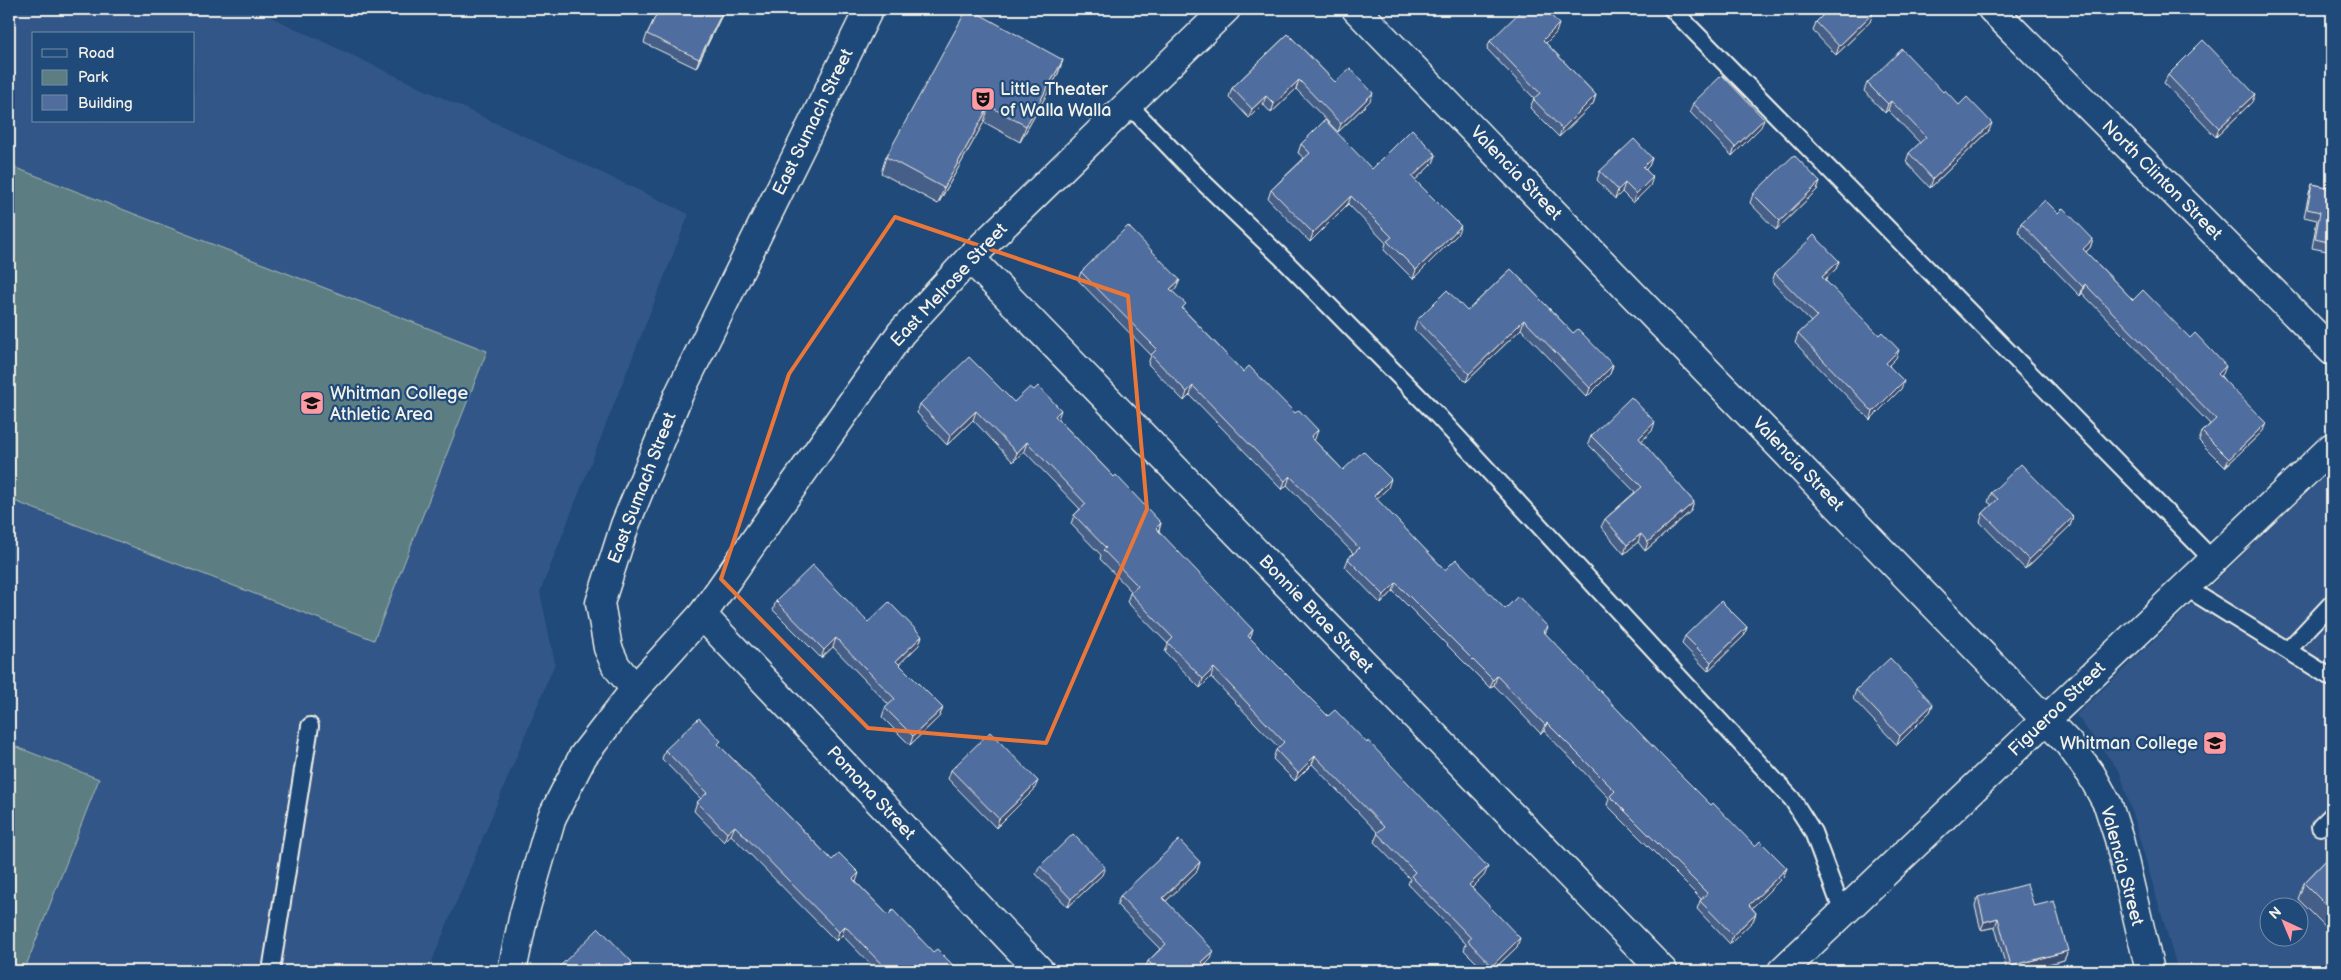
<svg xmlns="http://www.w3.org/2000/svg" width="2341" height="980" font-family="'Balsamiq Sans',sans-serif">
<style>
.built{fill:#325787;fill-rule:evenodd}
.green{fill:#5c7e82;stroke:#a8b8b5}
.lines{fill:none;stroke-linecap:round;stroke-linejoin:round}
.service-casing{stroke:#f4f1e8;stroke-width:20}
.minor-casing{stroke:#f4f1e8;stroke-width:31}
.tertiary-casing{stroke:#f4f1e8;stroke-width:31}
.secondary-casing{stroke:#f4f1e8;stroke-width:31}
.service{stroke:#1f4a7a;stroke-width:16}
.minor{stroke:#1f4a7a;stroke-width:28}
.tertiary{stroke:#1f4a7a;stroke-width:28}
.secondary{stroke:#1f4a7a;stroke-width:28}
.wall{fill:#455e88;stroke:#f4f1e8}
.shaded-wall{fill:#384c6f;stroke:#f4f1e8}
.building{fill:#506d9e;stroke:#f4f1e8}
.marked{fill:none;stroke:#ea7738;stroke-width:4;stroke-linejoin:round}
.labels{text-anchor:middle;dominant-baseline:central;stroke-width:4.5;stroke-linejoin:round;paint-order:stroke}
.poi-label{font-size:18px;fill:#f4f1e8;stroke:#1f4a7a;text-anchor:start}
.street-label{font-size:18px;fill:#f4f1e8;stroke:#1f4a7a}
</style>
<rect width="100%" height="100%" fill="#1f4a7a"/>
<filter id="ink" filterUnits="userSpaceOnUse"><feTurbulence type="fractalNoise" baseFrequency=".02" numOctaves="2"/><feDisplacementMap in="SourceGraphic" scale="10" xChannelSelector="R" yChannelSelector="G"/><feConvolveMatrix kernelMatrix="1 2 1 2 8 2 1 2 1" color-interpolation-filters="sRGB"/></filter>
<g filter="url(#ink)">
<path class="built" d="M9 9H254L689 214 540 592 555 663 430 966 426 971H9ZM34 34H194V121H34Z
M2332 469V971H2178L2120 772 2076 715ZM2268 908H2298V938H2268Z"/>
<path class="green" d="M11 166 487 351 374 640 9 499V173Z
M9 744 99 779 24 971H9Z"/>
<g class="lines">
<defs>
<path id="service" d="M1672 9 2213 560
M1127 103 1204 183 1280 256 1436 414 1792 799 1813 832 1843 913
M2185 587 2332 678
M2289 649 2332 603
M2320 827 2332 815
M271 971 310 726"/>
<path id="minor" d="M1356 9 2069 744 2091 774 2108 805 2119 839 2150 971
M970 258 1663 971
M702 615 1040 971
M635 689 616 666 608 648 600 603 625 525 679 394 869 9
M1782 971 2332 447"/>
<path id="tertiary" d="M512 971 524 914 552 817 583 756 635 689 702 615 901 333 970 258 1226 9"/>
<path id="secondary" d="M1992 9 2332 351"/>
</defs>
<use href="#service" class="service-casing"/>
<use href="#minor" class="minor-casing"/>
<use href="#tertiary" class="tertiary-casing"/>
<use href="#secondary" class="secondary-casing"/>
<use href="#service" class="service"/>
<use href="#minor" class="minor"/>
<use href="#tertiary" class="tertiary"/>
<use href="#secondary" class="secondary"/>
</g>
<path class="wall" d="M659 9H725L696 68 644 43 647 34Z
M1815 9H1869L1870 22 1836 55 1813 31 1816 22 1822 16Z
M1556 33 1546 43 1596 95 1593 104 1559 137 1530 108 1534 98 1487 49 1490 41Z
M1288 34 1335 82 1370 101 1338 132 1296 89 1271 113 1263 104 1249 118 1229 97 1232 88Z
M1063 60 1057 76 1020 142 984 122 938 204 881 173 886 157Z
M2168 75 2252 102 2216 137 2164 83Z
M1867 83 1943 92 1959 105 1989 131 1930 188 1906 162 1909 153 1920 143 1888 110 1885 113 1864 91Z
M2332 99V111L2330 110Z
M1693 103 1761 127 1732 156 1690 112Z
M1301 144 1372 169 1436 155 1433 163 1415 180 1457 235 1413 279 1384 250 1386 243 1348 204 1310 242 1268 199 1271 190 1304 158 1298 153Z
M1652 158 1649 166 1646 169 1650 186 1633 203 1622 192 1615 199 1597 180 1600 171Z
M1820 182 1817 190 1776 230 1750 203 1753 194Z
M2312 184 2332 188V252L2312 248 2317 220 2304 217 2309 193Z
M2058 213 2093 239 2090 248 2086 252 2133 300 2223 374 2221 376 2263 431 2225 467 2199 441 2202 432 2210 424 2082 293 2080 296 2018 232 2021 223Z
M1839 261 1836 269 1825 280 1896 358 1889 365 1901 389 1870 420 1795 343 1798 334 1811 322 1772 282 1775 273Z
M1511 269 1573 333 1613 365 1610 374 1587 397 1521 329 1466 382 1414 329 1417 320 1467 311Z
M1081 272 1176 289 1173 291 1184 310 1243 372 1315 439 1314 440 1343 470 1388 488 1376 499 1445 570 1505 609 1548 627 1545 634 1657 751 1711 805 1755 846 1787 868 1783 877 1752 908 1756 913 1753 921 1730 944 1697 909 1700 901 1701 899 1607 805 1609 798 1544 731 1541 734 1494 685 1490 688 1393 591 1381 604 1345 567 1348 559 1353 553 1287 485 1282 490 1190 395 1184 401 1148 364 1151 355 1078 280Z
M1014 402 1058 419 1114 477 1161 523 1159 531 1250 638 1484 876 1471 888 1517 947 1492 971H1485L1464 950 1466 944 1408 884 1410 879 1374 842 1378 833 1312 764 1295 781 1273 759 1276 750 1279 748 1211 677 1200 688 1165 652 1168 644 1127 602 1130 593 1132 592 1100 559 1101 555 1071 524 1074 515 1080 509 1024 451 1013 462 973 420 947 445 917 413 920 404Z
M1652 431 1641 441 1694 502 1691 511 1645 551 1638 542 1624 554 1601 527 1605 519 1635 492 1588 444 1591 436Z
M1991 493 2073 517 2070 526 2025 569 1980 522 1983 513 1992 505 1988 502Z
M776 601 868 622 919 645 899 664 943 708 939 717 910 745 882 717 885 708 889 705 833 647 821 658 773 610Z
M1747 627 1744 636 1708 671 1682 644 1685 636Z
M1856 690 1933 704 1930 712 1897 745 1853 699Z
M720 746 832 860 856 882 888 915 933 952 959 971H877L842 935 836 941 731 835 724 842 694 811 697 802 701 799 662 759 665 750Z
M951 770 1034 790 996 828 948 779Z
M2332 854V933L2298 899 2304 883Z
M1200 862 1197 871 1166 901 1211 959 1205 965 1210 971H1147L1145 969 1148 961 1160 949 1117 905 1120 896Z
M1040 866 1102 875 1068 907 1036 874Z
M1978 897 2034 906 2068 951 2064 960 2021 971H2007L1995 927 1981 930 1975 906Z"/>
<path class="shaded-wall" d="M724 9H725L696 68 699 59Z
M1873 13 1870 22 1836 55 1839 46Z
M1559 24 1556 33 1540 49 1543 40Z
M1063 60 1057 76 1020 142 1026 126Z
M1299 80 1296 89 1271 113 1274 104Z
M1373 93 1370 101 1338 132 1341 124Z
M2255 94 2252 102 2216 137 2219 128Z
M1596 95 1593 104 1559 137 1562 129Z
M1266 96 1263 104 1249 118 1252 109Z
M1891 101 1888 110 1885 113 1888 104Z
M989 106 984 122 938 204 944 188Z
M1764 119 1761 127 1732 156 1735 147Z
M1992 123 1989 131 1930 188 1933 179Z
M1436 155 1433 163 1409 186 1412 177Z
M1652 158 1649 166 1640 175 1643 167Z
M1653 177 1650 186 1633 203 1636 194Z
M1820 182 1817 190 1776 230 1780 221Z
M1625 183 1622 192 1615 199 1618 190Z
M1351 196 1348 204 1310 242 1313 233Z
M1461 226 1457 235 1413 279 1416 270Z
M2093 239 2090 248 2080 257 2083 249Z
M1839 261 1836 269 1819 285 1822 277Z
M1180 280 1176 289 1167 297 1170 289Z
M2085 284 2082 293 2080 296 2083 287Z
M1524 320 1521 329 1466 382 1469 374Z
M1899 350 1896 358 1883 371 1886 363Z
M1613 365 1610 374 1587 397 1590 388Z
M2226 366 2223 374 2215 382 2218 374Z
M1904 381 1901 389 1870 420 1873 412Z
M1193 386 1190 395 1184 401 1187 392Z
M1061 410 1058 419 1055 416Z
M976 411 973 420 947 445 950 436Z
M1655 422 1652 431 1635 447 1639 438Z
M2266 423 2263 431 2225 467 2229 459Z
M1318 430 1315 439 1308 445 1311 437Z
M1027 442 1024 451 1013 462 1017 453Z
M1290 476 1287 485 1282 490 1285 481Z
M1391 479 1388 488 1370 505 1374 496Z
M1694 502 1691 511 1645 551 1648 542Z
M2073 517 2070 526 2025 569 2029 560Z
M1161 523 1158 532 1156 528Z
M1641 534 1638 542 1624 554 1627 545Z
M1396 583 1393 591 1381 604 1384 595Z
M1747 627 1744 636 1708 671 1711 662Z
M1253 630 1250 639 1248 636Z
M922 636 919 645 893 670 896 661Z
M836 638 833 647 821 658 824 650Z
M1214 668 1211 677 1200 688 1203 679Z
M1497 676 1494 685 1490 688 1493 680Z
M1933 704 1930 712 1897 745 1900 736Z
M943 708 939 717 910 745 913 736Z
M1547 723 1544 731 1541 734 1545 725Z
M1315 756 1312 764 1295 781 1298 773Z
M1038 781 1034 790 996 828 999 819Z
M735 826 731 835 724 842 727 833Z
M1200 862 1197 871 1160 907 1163 898Z
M1105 867 1102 875 1068 907 1071 899Z
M1488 867 1484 876 1466 894 1469 885Z
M1787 868 1783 877 1746 914 1749 905Z
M859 873 856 882 853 879Z
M1756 913 1753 921 1730 944 1733 935Z
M1998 918 1995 927 1981 930 1984 922Z
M845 926 842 935 836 941 839 932Z
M1520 938 1517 947 1492 971H1490L1492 966Z
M1214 951 1211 959 1199 971 1202 962Z
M2068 951 2064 960 2021 971H2009L2011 966Z
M632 962 629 971H623Z"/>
<path class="building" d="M659 9H724L699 59 647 34Z
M967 9H970L1063 60 1026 126 989 106 944 188 886 157Z
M1523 9H1545L1559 24 1543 40 1596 95 1562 129 1533 99 1540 93 1490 41Z
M1827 9H1869L1873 13 1839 46 1816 22 1828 10Z
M1288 34 1335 82 1350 68 1373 93 1341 124 1299 80 1274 104 1266 96 1252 109 1232 88Z
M2203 40 2255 94 2219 128 2168 75Z
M1902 49 1943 92 1945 90 1959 105 1967 97 1992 123 1933 179 1909 153 1926 137 1891 101 1888 104 1867 83Z
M1722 75 1764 119 1735 147 1693 103Z
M1325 120 1372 169 1412 129 1436 155 1412 177 1461 226 1416 270 1387 241 1392 237 1351 196 1313 233 1271 190 1310 153 1301 144Z
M1634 139 1652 158 1643 167 1653 177 1636 194 1625 183 1618 190 1600 171Z
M1794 155 1820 182 1780 221 1753 194Z
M2312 184 2332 188V243L2315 239 2320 212 2307 209Z
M2045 200 2058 213 2063 208 2093 239 2083 249 2133 300 2143 290 2190 338 2195 333 2226 366 2218 374 2266 423 2229 459 2202 432 2216 419 2085 284 2083 287 2021 223Z
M1128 226 1180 280 1170 289 1186 304 1182 308 1243 372 1249 366 1295 413 1299 410 1318 430 1311 437 1343 470 1363 451 1391 479 1374 496 1445 570 1456 559 1505 609 1518 596 1548 627 1543 631 1657 751 1711 805 1713 803 1755 846 1760 841 1787 868 1749 905 1756 913 1733 935 1700 901 1707 893 1610 796 1615 791 1547 723 1545 725 1497 676 1493 680 1396 583 1384 595 1348 559 1359 548 1290 476 1285 481 1193 386 1187 392 1151 355 1157 349 1081 272Z
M1814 235 1839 261 1822 277 1879 335 1882 332 1899 350 1886 363 1904 381 1873 412 1798 334 1817 316 1775 273Z
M1511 269 1573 333 1578 329 1613 365 1590 388 1524 320 1469 374 1417 320 1447 290 1467 311Z
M969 357 1014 402 1030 387 1034 390 1038 386 1061 410 1055 416 1114 477 1116 475 1161 523 1156 528 1253 630 1248 636 1328 716 1335 710 1367 743 1368 741 1488 867 1469 885 1520 938 1492 966 1468 941 1471 938 1411 876 1415 872 1377 833 1384 827 1315 756 1298 773 1276 750 1284 742 1214 668 1203 679 1168 643 1173 638 1130 593 1138 586 1103 550 1106 548 1074 515 1086 504 1027 442 1017 453 976 411 950 436 920 404Z
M1631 397 1655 422 1639 438 1694 502 1648 542 1641 534 1627 545 1605 519 1642 487 1591 436Z
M2021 464 2073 517 2029 560 1983 513 1998 499 1991 493Z
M813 565 868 622 889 602 922 636 896 661 943 708 913 736 885 708 895 699 836 638 824 650 776 601Z
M1721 601 1747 627 1711 662 1685 636Z
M1890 658 1933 704 1900 736 1856 690Z
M699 718 721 741 718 744 832 860 839 853 859 873 853 879 888 915 893 910 933 952 937 949 959 971H897L892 966 888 971 845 926 839 932 735 826 727 833 697 802 707 793 665 750Z
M990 732 1038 781 999 819 951 770Z
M1073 834 1105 867 1071 899 1040 866Z
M1179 840 1200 862 1163 898 1214 951 1202 962 1210 971H1152L1155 968 1148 961 1166 944 1120 896Z
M2332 854V911L2304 883Z
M2027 884 2034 906 2054 901 2068 951 2011 966 1998 918 1984 922 1978 897Z
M599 928 632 962 623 971H559L557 969Z"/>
</g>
<path class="marked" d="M895 217 1128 296 1147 509 1046 743 868 728 721 579 789 374Z"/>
<defs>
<symbol id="theatre-square" viewBox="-11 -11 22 22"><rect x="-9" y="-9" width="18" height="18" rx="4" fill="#ff9aa2" stroke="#1f4a7a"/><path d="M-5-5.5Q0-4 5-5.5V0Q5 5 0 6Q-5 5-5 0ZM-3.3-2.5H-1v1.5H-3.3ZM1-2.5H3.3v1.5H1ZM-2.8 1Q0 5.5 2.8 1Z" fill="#111"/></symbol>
<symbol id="university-square" viewBox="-11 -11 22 22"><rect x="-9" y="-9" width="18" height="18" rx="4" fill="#ff9aa2" stroke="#1f4a7a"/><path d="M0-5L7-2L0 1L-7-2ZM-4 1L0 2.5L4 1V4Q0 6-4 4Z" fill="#111"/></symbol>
</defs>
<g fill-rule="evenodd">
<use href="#theatre-square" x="969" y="85" width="28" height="28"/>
<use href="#university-square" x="298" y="389" width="28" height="28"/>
<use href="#university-square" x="2201" y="729" width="28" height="28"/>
</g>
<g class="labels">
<g class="poi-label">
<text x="1000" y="89">Little Theater<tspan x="1000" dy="21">of Walla Walla</tspan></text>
<text x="330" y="393">Whitman College<tspan x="330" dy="21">Athletic Area</tspan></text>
<text x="2198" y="743" text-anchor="end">Whitman College</text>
</g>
<g class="street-label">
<text transform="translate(813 122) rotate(-64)">East Sumach Street</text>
<text transform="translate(1516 173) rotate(46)">Valencia Street</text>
<text transform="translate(2162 180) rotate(45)">North Clinton Street</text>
<text transform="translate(949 285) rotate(-47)">East Melrose Street</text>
<text transform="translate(1798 464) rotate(46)">Valencia Street</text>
<text transform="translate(642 488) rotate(-69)">East Sumach Street</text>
<text transform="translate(1316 614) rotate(46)">Bonnie Brae Street</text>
<text transform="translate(2057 709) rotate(-44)">Figueroa Street</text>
<text transform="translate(871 793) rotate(47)">Pomona Street</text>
<text transform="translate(2122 866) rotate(75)">Valencia Street</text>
</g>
</g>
<rect width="2341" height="980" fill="none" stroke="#1f4a7a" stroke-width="30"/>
<rect x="15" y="15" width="2311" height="950" fill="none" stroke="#f4f1e8" stroke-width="2" filter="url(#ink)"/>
<rect x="32" y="32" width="162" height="90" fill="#1f4a7a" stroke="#748da6"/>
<rect x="42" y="49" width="25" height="8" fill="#1f4a7a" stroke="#748da6"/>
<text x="78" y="58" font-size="15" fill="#f4f1e8">Road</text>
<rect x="42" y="70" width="25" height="15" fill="#5c7e82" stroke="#748da6"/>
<text x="78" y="82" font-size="15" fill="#f4f1e8">Park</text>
<rect x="42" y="95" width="25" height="15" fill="#506d9e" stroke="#748da6"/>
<text x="78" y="108" font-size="15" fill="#f4f1e8">Building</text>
<g transform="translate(2284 922) rotate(316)"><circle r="24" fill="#1f4a7a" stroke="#748da6"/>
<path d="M0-4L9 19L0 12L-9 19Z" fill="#ff9aa2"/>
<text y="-8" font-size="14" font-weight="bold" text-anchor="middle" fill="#f4f1e8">N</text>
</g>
</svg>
